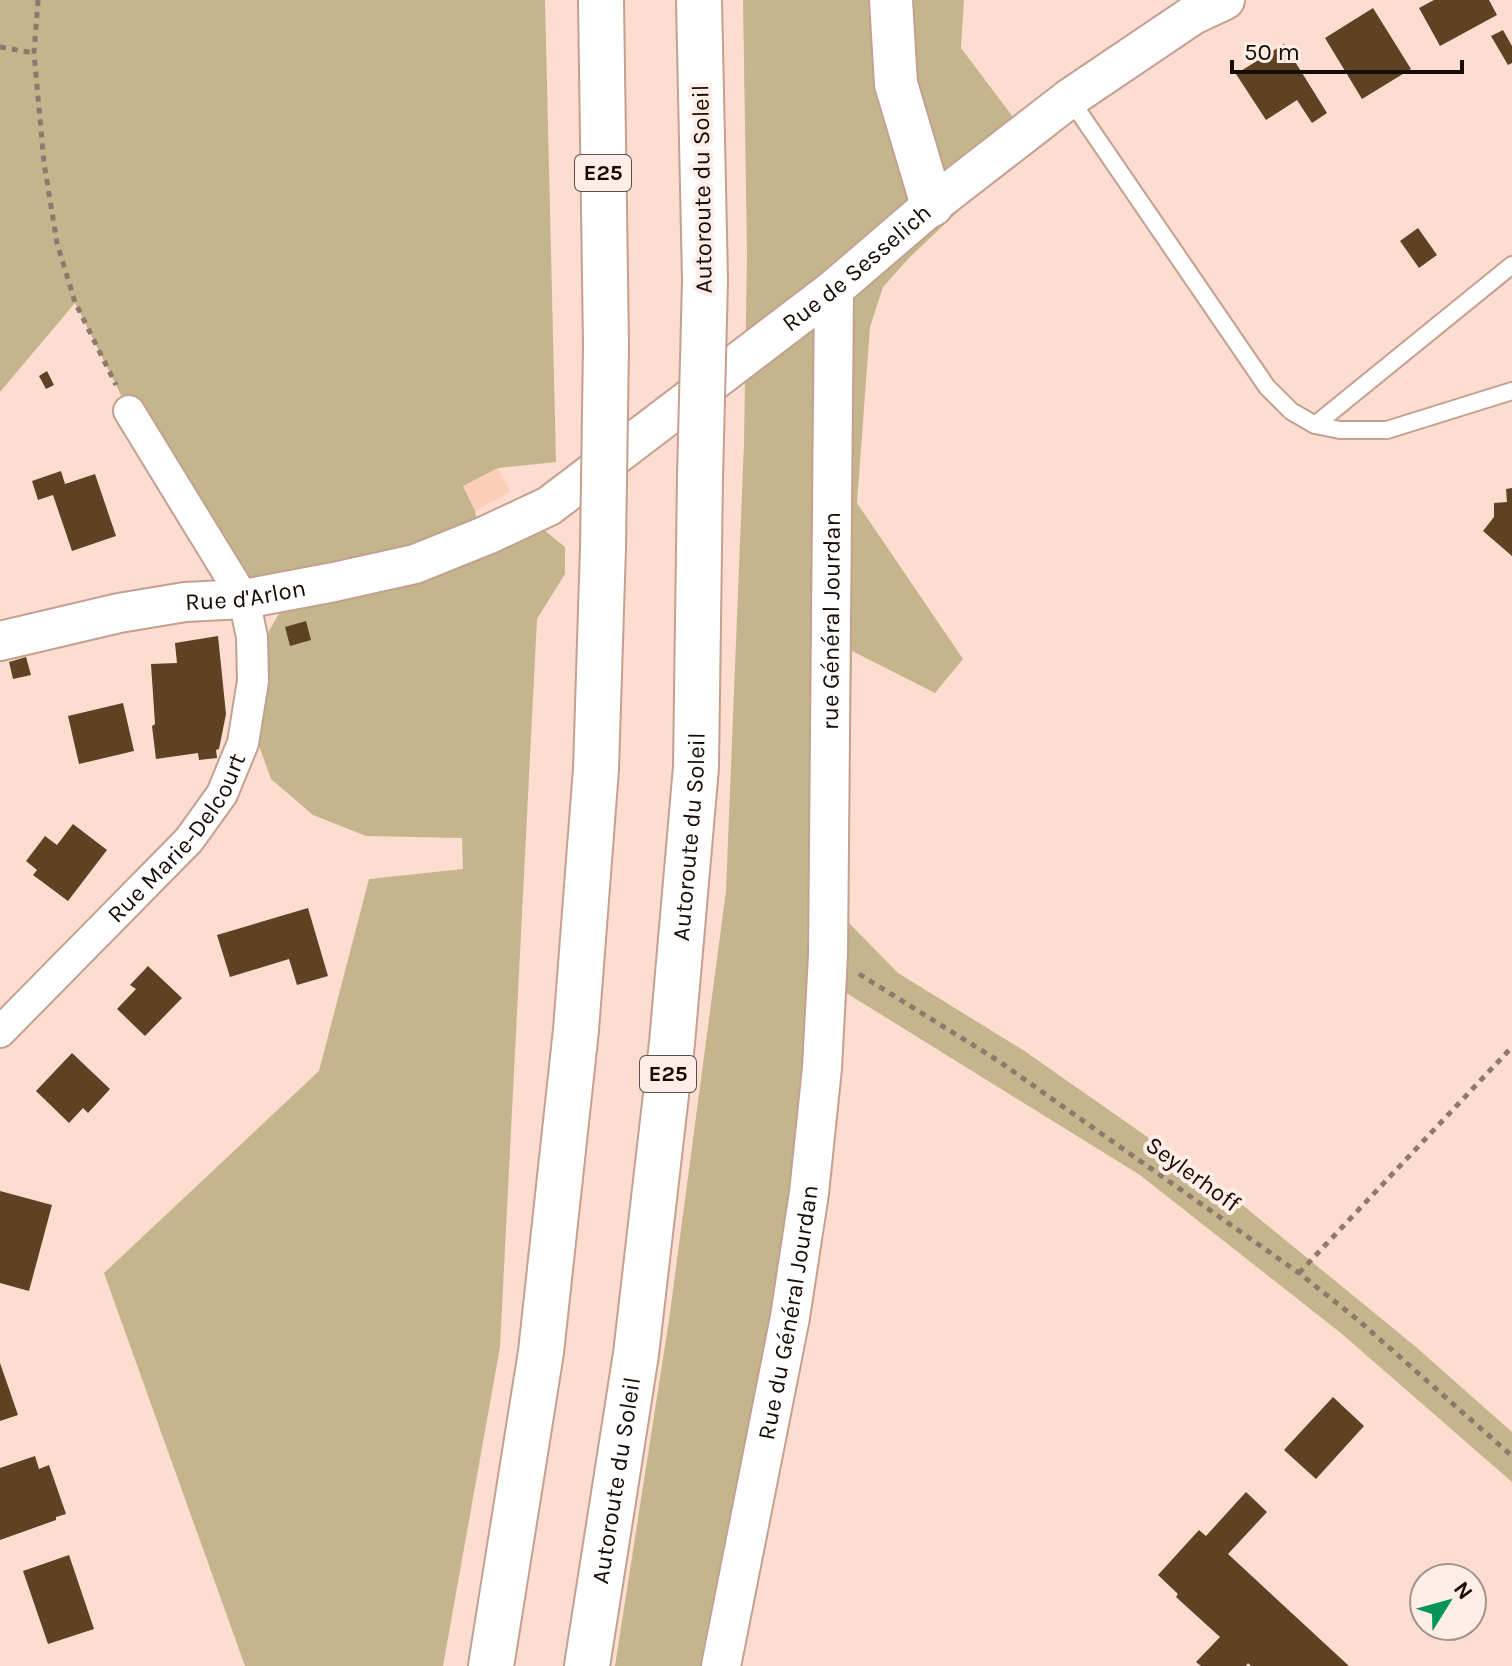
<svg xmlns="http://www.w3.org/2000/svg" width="1512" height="1666" font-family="Karla,sans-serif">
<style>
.built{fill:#fbceb9}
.green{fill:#c5b58c}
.building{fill:#5d4224}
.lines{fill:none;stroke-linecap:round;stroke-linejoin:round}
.service-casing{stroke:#c4a090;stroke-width:20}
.minor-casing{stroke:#c4a090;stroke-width:34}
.tertiary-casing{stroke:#c4a090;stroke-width:42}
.secondary-casing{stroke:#c4a090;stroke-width:46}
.motorway-casing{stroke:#c4a090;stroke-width:48}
.path{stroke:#8f796f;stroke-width:5;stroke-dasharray:6 6;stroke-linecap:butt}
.service{stroke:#fff;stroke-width:16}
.minor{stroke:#fff;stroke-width:30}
.tertiary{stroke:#fff;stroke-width:38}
.secondary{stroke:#fff;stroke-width:42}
.motorway{stroke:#fff;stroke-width:44}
.motorway-bridge-casing{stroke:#c4a090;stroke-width:48;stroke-linecap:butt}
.motorway-bridge{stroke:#fff;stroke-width:44}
.labels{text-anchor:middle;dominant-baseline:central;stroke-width:8;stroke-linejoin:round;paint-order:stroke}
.shield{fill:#feeee7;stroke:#5c4f4a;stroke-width:2}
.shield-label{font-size:22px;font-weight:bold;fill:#170b06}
.street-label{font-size:24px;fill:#170b06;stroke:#feeee7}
</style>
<rect width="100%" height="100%" fill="#fcddcf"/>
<path class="built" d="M498 468 510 492 475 511 463 486Z"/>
<path class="green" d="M0 0H545L556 462 498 468 463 486 475 511 478 526 409 548 256 581 231 563 129 411 75 303 0 392Z
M743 0H964L961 48 1013 117 1057 135 967 203 910 257 883 287 870 327 857 503 963 659 935 693 852 651 847 921 898 973 1023 1050 1229 1194 1416 1347 1512 1432V1482L1342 1334 1140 1175 827 981 721 1666H615L669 1320 726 891 744 443 747 253Z
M539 526 565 547V574L537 619 500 1347 443 1666H245L104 1273 319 1071 369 879 463 869 462 838 366 836 313 815 271 779 258 743 268 662 269 631 280 612 337 597 371 594Z"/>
<path class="building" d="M1434 0H1489L1497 15 1440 46 1419 8Z
M1373 8 1411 69 1362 99 1325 38Z
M1503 30 1512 46V63L1508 65 1491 36Z
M1284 44 1327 113 1312 123 1297 100 1266 120 1236 74Z
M1418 228 1437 255 1419 268 1400 241Z
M47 371 54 385 46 389 39 376Z
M61 471 65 484 95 474 116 536 72 551 53 495 38 500 32 481Z
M1512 488V556L1483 531 1494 517V503L1507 502 1506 489Z
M306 621 311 640 290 646 285 627Z
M218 636 226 714 219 749 216 750 217 758 199 760 198 753 156 759 152 726 155 724 151 664 177 663 175 643Z
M26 657 31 675 13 679 9 662Z
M123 703 134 751 79 764 68 716Z
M73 824 107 850 68 901 33 875 37 870 26 861 45 836 57 845Z
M308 908 328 976 297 985 289 959 230 977 217 935Z
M148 966 182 998 145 1036 117 1009 136 989 130 985Z
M72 1053 110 1089 88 1113 83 1108 69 1123 36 1091Z
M0 1191 52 1205 29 1291 0 1283Z
M0 1363 18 1415 0 1421Z
M1333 1397 1364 1426 1316 1479 1284 1450Z
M35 1456 39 1469 49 1465 66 1514 56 1517V1520L0 1540V1468Z
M1246 1492 1267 1512 1228 1554 1349 1666H1251L1248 1663 1246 1666H1201L1196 1662 1220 1637 1176 1597 1178 1594 1158 1575 1199 1530 1206 1536Z
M69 1555 94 1629 48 1644 23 1571Z"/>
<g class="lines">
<defs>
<path id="service" d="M1070 99 1267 387 1291 411 1315 425 1340 430H1387L1512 391
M1315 425 1512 265"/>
<g id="minor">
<path id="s1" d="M0 1032 189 840 222 794 243 743 253 681 252 637 244 599 129 411"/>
</g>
<g id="tertiary">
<path id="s2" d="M0 641 119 613 185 602 244 599 334 582 415 564 487 535 549 506 834 289 932 205 1070 98 1193 15 1225 0"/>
<path id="s3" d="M721 1666 790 1317 809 1193 822 1068 828 955 834 289"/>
</g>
<path id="secondary" d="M891 0 896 84 932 205"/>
<g id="motorway">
<path d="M601 0 606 346"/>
<path d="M699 0 705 280"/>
<path d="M491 1666 541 1352 576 1030 596 769 603 547"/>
<path id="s4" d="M587 1666 636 1354 672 1043 696 767 700 477"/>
</g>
</defs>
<use href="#service" class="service-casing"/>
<use href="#minor" class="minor-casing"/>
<use href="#tertiary" class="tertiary-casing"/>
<use href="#secondary" class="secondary-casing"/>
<use href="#motorway" class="motorway-casing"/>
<path class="path" d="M38 0 34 53 44 163 57 243 75 302 116 385
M0 47 34 53
M859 974 997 1060 1299 1273 1358 1320 1512 1456
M1299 1273 1512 1047"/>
<use href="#service" class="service"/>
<use href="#minor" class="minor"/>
<use href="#tertiary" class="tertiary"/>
<use href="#secondary" class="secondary"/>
<use href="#motorway" class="motorway"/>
<defs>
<path id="motorway-bridge" d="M700 477 705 280
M603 547 606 346"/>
</defs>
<use href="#motorway-bridge" class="motorway-bridge-casing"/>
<use href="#motorway-bridge" class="motorway-bridge"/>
</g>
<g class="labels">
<g class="shield">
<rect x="575" y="155" width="56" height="36" rx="6"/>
<rect x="640" y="1056" width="56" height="36" rx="6"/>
</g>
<g class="shield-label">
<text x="603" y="173">E25</text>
<text x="668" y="1074">E25</text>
</g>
<g class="street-label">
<text transform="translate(702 189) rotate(-91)">Autoroute du Soleil</text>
<text stroke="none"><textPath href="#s2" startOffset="958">Rue de Sesselich</textPath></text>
<text stroke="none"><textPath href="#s2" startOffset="250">Rue d'Arlon</textPath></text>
<text stroke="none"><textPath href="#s3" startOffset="1054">rue Général Jourdan</textPath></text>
<text stroke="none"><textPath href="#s1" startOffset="264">Rue Marie-Delcourt</textPath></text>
<text stroke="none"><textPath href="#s4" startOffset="836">Autoroute du Soleil</textPath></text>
<text transform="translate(1193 1174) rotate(36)">Seylerhoff</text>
<text stroke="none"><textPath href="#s3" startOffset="360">Rue du Général Jourdan</textPath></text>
<text stroke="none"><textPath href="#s4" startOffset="188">Autoroute du Soleil</textPath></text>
</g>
</g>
<g transform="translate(1448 1602) rotate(53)"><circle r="38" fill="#feeee7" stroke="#a2938d" stroke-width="2"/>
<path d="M0-6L14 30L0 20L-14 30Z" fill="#039555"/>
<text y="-12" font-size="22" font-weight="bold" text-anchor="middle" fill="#170b06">N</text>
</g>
<path d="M1232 60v12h230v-12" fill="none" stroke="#170b06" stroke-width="4"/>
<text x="1244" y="60" font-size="24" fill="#170b06" stroke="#feeee7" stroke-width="6" paint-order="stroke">50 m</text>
</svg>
